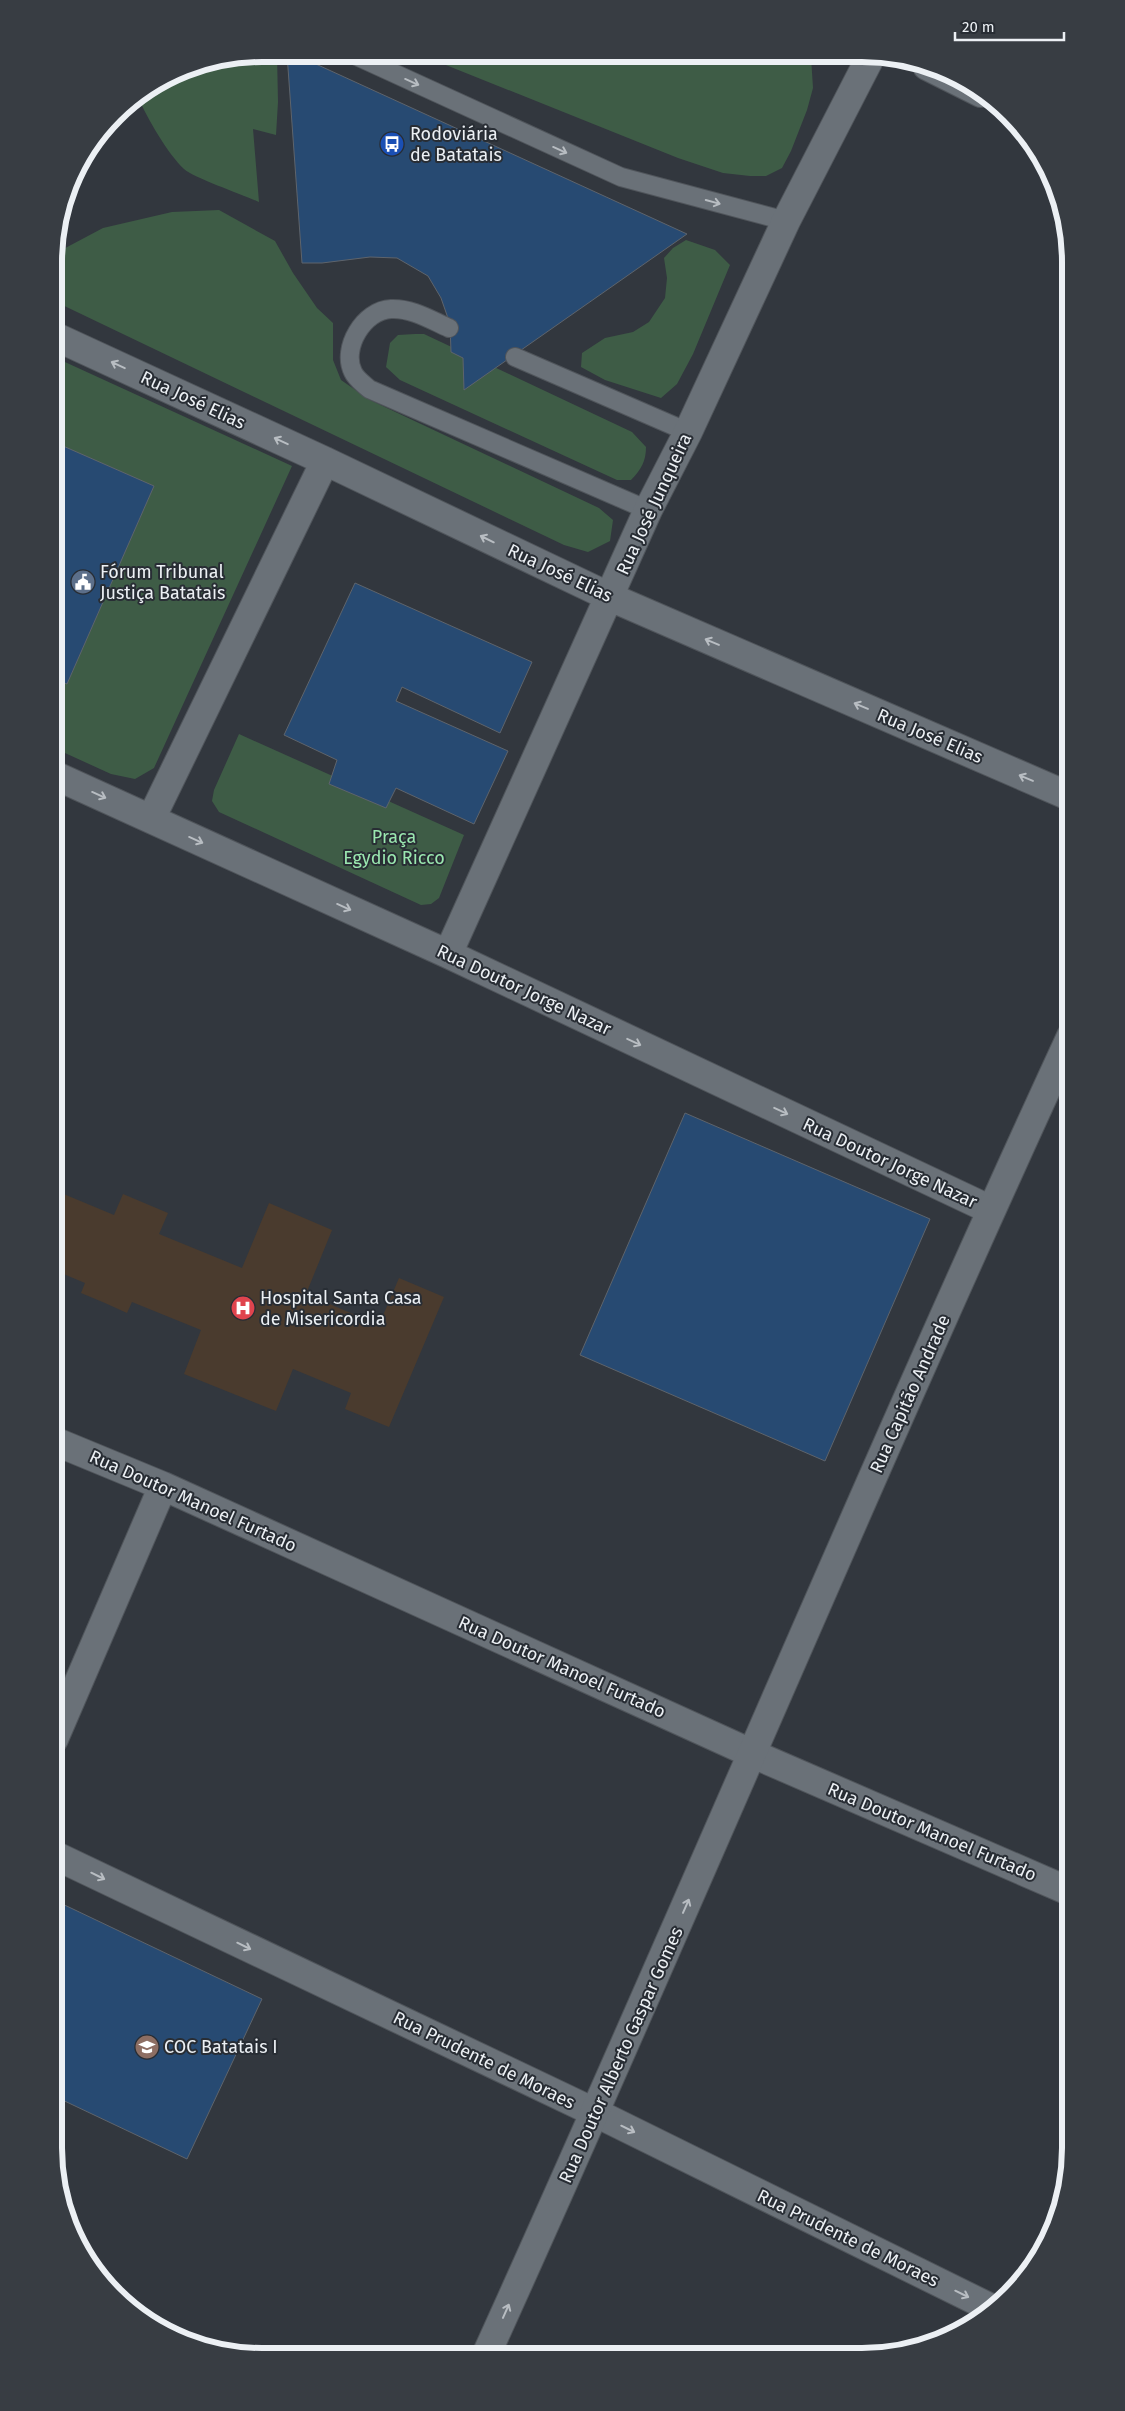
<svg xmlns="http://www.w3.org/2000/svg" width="1125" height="2411" font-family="'Fira Sans',sans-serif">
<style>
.medical{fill:#4a3b2e}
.green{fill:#3e5c46}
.building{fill:#274a72;stroke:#5e646c}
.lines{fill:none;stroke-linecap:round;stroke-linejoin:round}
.service-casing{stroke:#50555b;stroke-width:20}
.minor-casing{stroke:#50555b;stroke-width:30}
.secondary-casing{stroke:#50555b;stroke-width:30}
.service{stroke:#6a7178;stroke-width:18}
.minor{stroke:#6a7178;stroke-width:28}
.secondary{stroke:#6a7178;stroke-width:28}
.oneway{stroke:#b8bdc2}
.labels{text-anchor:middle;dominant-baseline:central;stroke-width:4;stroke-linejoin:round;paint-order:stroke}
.poi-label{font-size:18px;fill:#ecf0f4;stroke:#282d34;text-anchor:start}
.street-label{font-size:18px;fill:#ecf0f4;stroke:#282d34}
.park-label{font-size:18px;fill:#9ae7af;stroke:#282d34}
.rim{fill:none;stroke:#ecf0f4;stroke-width:6}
</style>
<rect width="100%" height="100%" fill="#32373e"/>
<path class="medical" d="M54 1190 114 1215 123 1194 168 1213 159 1234 242 1268 269 1203 332 1230 306 1294 379 1325 399 1278 444 1297 389 1427 345 1409 351 1393 293 1369 276 1411 184 1374 201 1330 132 1302 127 1313 105 1303 81 1293 85 1283 54 1270Z"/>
<path class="green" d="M262 54H277L278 102 276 135 253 129 259 202C244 195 194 178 184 169 168 154 147 118 138 97L183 70Z
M421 55 811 57 813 88 807 110 791 151 782 168 766 176H750L723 173 678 158Z
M219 210 275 241 293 273 317 308 333 323V360L341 380 370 400 599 508 613 520 610 541 588 552 564 545 54 301V254L103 228 172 212Z
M686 240 715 250 730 265 693 354 677 384 661 398 605 380 581 367 582 353 605 338 633 332 649 322 665 298 667 278 664 258 673 248Z
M415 334H424L632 432 646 447C646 461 641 470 631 480H617L400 380 386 367 390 343 398 335Z
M54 357 292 466 154 768 135 779 111 774 54 748Z
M239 734 464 835 439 898 431 904 421 905 219 812 212 801 214 790Z"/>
<path class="building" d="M287 54H294L687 234 464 390 463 358 451 352 450 324 441 298 428 276 397 258 370 257 322 263H302Z
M54 442 154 486 67 684 54 679Z
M355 583 532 662 500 733 402 687 396 701 508 751 474 824 396 788 386 808 329 784 337 760 284 735Z
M685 1113 930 1219 825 1461 580 1355Z
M54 1900 262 1999 187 2159 54 2096Z"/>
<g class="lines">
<defs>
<path id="service" d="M352 54 621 177 786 221
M449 328C431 320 412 308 391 309 364 310 341 348 353 372 356 379 364 384 369 389L648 510
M515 357 688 432"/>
<path id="minor" d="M54 336 325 461 610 597 1071 797
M54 775 448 954 991 1210
M151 819 325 461
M448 954 648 510 688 432 786 221 870 58
M54 1441 163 1486 753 1754 1071 1892
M54 1739 163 1486
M54 1855 596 2113 993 2309"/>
<path id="secondary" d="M927 66 981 93
M486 2355C685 1917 869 1473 1071 1036"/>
</defs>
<use href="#service" class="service-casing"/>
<use href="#minor" class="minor-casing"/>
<use href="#secondary" class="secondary-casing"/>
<use href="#service" class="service"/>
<use href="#minor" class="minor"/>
<use href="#secondary" class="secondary"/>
</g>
<defs><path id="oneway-shaft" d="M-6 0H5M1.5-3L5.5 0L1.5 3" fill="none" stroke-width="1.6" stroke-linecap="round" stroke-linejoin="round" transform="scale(1.25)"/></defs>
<g class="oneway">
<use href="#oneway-shaft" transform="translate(412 82) rotate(24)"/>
<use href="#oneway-shaft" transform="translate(560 150) rotate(24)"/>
<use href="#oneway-shaft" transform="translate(713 202) rotate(15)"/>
<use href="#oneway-shaft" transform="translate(118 365) rotate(-155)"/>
<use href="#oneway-shaft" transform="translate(281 441) rotate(-155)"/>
<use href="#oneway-shaft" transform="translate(487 539) rotate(-154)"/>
<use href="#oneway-shaft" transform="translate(712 642) rotate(-157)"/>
<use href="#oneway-shaft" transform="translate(861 706) rotate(-157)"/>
<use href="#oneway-shaft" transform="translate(1026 778) rotate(-157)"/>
<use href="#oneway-shaft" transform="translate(99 795) rotate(24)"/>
<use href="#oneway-shaft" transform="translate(196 840) rotate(24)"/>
<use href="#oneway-shaft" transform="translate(344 907) rotate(24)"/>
<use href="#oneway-shaft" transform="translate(634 1042) rotate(25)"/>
<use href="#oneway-shaft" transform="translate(781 1111) rotate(25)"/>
<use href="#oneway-shaft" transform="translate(98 1876) rotate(26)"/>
<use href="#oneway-shaft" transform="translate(686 1906) rotate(-66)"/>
<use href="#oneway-shaft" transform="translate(244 1946) rotate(26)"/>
<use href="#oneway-shaft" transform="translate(628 2129) rotate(26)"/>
<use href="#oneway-shaft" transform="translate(962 2294) rotate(26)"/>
<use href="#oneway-shaft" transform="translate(506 2311) rotate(-66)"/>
</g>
<defs>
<symbol id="bus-disc" viewBox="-11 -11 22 22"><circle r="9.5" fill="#1a4fb4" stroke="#282d34"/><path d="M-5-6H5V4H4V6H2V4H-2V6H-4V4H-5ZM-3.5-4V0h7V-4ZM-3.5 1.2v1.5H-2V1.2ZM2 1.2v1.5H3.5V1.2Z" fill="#fff"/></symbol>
<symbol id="civic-disc" viewBox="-11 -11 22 22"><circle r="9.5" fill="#5c6f8a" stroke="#282d34"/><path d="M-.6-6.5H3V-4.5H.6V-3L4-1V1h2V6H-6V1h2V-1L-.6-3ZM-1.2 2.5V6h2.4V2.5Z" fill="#fff"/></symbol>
<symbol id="hospital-disc" viewBox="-11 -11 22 22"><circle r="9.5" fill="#e0444e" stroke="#282d34"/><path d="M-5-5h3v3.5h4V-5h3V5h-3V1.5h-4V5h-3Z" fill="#fff"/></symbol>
<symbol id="school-disc" viewBox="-11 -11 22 22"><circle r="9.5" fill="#8d6e63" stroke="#282d34"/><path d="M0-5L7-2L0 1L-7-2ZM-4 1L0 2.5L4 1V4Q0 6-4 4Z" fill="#fff"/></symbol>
</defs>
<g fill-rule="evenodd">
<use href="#bus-disc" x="378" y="130" width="28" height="28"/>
<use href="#civic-disc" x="69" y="568" width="28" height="28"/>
<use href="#hospital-disc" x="229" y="1294" width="28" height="28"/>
<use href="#school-disc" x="133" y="2033" width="28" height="28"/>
</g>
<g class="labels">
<g class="poi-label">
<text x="410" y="134">Rodoviária<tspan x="410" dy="21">de Batatais</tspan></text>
<text x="100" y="572">Fórum Tribunal<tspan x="100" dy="21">Justiça Batatais</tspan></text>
<text x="260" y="1298">Hospital Santa Casa<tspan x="260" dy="21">de Misericordia</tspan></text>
<text x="164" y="2047">COC Batatais I</text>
</g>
<g class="street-label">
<text transform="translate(193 400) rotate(25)">Rua José Elias</text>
<text transform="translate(654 504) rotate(-65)">Rua José Junqueira</text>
<text transform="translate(560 573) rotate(25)">Rua José Elias</text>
<text transform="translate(930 736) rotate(23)">Rua José Elias</text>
<text transform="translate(524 990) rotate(25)">Rua Doutor Jorge Nazar</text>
<text transform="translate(890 1163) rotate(25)">Rua Doutor Jorge Nazar</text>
<text transform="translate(910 1394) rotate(-66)">Rua Capitão Andrade</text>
<text transform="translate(193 1501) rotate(24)">Rua Doutor Manoel Furtado</text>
<text transform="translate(562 1667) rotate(24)">Rua Doutor Manoel Furtado</text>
<text transform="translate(932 1832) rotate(23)">Rua Doutor Manoel Furtado</text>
<text transform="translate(621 2055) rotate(-66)">Rua Doutor Alberto Gaspar Gomes</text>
<text transform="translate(484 2060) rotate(26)">Rua Prudente de Moraes</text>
<text transform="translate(848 2238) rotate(26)">Rua Prudente de Moraes</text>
</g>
<g class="park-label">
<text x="394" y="837">Praça<tspan x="394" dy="21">Egydio Ricco</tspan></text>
</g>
</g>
<path d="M0 0H1125V2411H0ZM262 62H862A200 200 0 0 1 1062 262V2148A200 200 0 0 1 862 2348H262A200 200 0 0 1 62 2148V262A200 200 0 0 1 262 62Z" fill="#383d43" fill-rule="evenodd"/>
<path class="rim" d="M262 62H862A200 200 0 0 1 1062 262V2148A200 200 0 0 1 862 2348H262A200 200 0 0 1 62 2148V262A200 200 0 0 1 262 62Z"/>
<path d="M955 32v8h109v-8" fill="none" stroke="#ecf0f4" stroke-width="2.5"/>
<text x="962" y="32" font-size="15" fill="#ecf0f4" stroke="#282d34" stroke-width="4" paint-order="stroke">20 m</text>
</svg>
